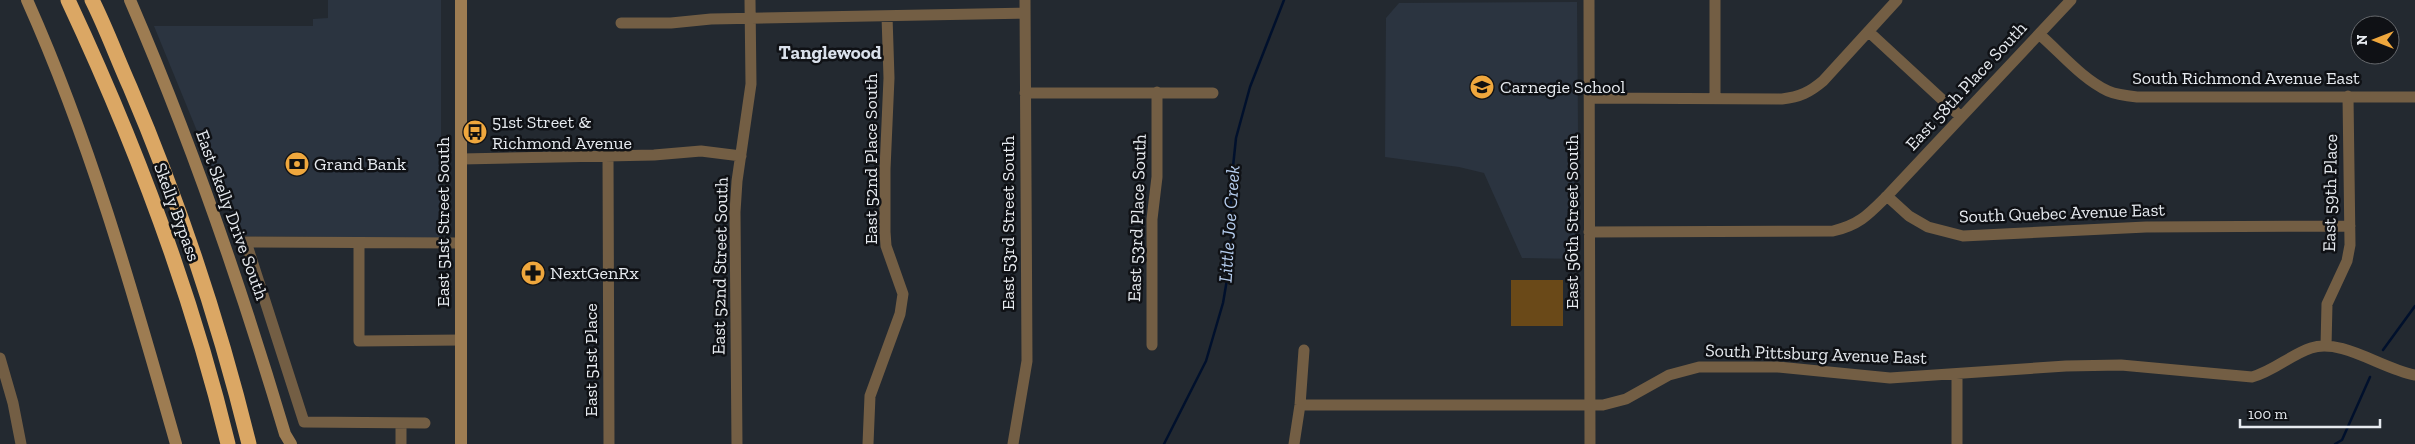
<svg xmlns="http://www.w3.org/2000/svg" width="2415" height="444" font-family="'Zilla Slab',serif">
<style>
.built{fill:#2b3440}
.green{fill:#6a4918}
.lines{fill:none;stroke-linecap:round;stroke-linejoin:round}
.stream{stroke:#00102c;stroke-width:2.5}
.street{stroke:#735e44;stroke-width:11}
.secondary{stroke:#9d7c52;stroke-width:12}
.highway{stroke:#dba764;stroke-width:15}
.labels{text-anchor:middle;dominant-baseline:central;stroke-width:5;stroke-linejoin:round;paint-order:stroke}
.street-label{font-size:18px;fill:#e6eaef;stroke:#0f1115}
.poi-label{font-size:18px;fill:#e6eaef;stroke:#0f1115;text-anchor:start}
.neighbourhood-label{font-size:19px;font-weight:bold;fill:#dae1eb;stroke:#0f1115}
.water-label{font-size:19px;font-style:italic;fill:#b7cff1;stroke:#0f1115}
</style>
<rect width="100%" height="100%" fill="#232930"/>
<path class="built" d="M328 0H441V238L240 236 154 26H313V19L328 18Z
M1577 2 1579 259 1522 258 1484 173 1459 167 1385 157 1386 18 1399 3Z"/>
<path class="green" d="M1511 280H1563V326H1511Z"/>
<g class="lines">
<path class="stream" d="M2383 350 2415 306
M1164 444 1206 361 1223 303 1231 256V186L1236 138 1250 87 1284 0
M2335 444 2342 440 2370 377"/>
<path class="street" d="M1589 0 1590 444
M1715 0V98
M621 23H671L711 19 1025 13
M1869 32 1961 117
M2039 34C2060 52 2082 79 2108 91 2117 95 2128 96 2138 97H2415
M1025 93H1213
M1590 98 1782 99C1800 97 1810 92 1823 81L1897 0
M608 155 609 444
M461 159 654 155 701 151 741 156
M1887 196 1909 216 1928 227 1963 236 2146 227 2350 226
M1589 232 1833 231C1859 225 1868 215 1887 196L2071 0
M359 244V341L461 340
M1152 345V219L1157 177V92
M2326 346 2327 304 2347 261 2350 245 2348 96
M0 358 13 403 21 444
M1957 375V444
M1300 405H1603L1626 399 1669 375 1699 367H1778L1890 378 2066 366 2121 365 2252 377C2274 371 2290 355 2311 348 2342 338 2382 369 2415 375
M401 423V444
M425 423 304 422 246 242 461 243
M737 444 735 212 737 181 751 84 750 0
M868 444 870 396 900 314 903 294 886 246 885 232V169L889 78 887 16
M1013 444 1027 361 1025 0
M1294 444 1300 405 1304 350"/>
<path class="secondary" d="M27 0C91 143 133 293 176 444
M130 0C191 141 241 286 285 434L291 444
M461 0V444"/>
<path class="highway" d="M68 0C135 143 191 291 228 444
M92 0C106 28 117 58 130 87 179 202 219 322 249 444"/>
</g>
<defs>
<symbol id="school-disc" viewBox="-11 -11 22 22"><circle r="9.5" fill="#efa73d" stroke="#0f1115"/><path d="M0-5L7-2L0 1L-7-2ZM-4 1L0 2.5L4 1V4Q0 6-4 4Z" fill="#111"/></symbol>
<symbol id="bus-disc" viewBox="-11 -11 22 22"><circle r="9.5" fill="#efa73d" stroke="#0f1115"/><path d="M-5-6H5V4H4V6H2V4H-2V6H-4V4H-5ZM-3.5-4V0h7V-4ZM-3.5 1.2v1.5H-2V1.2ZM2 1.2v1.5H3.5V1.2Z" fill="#111"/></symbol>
<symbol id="bank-disc" viewBox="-11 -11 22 22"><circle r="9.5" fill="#efa73d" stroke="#0f1115"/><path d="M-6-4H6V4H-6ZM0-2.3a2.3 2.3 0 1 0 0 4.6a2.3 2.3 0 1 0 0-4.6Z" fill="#111"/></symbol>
<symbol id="pharmacy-disc" viewBox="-11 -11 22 22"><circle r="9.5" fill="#efa73d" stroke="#0f1115"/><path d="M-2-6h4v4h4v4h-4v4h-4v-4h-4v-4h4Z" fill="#111"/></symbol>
</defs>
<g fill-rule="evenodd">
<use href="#school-disc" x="1468" y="73" width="28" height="28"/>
<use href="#bus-disc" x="461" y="118" width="28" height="28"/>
<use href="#bank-disc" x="283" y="150" width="28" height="28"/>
<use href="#pharmacy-disc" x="519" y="259" width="28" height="28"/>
</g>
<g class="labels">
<g class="street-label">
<text x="2246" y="78">South Richmond Avenue East</text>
<text transform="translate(1966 86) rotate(-47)">East 58th Place South</text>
<text transform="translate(871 159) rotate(-90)">East 52nd Place South</text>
<text transform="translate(2330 193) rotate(-89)">East 59th Place</text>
<text transform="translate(177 212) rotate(70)">Skelly Bypass</text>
<text transform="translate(2062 213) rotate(-2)">South Quebec Avenue East</text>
<text transform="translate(232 215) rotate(70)">East Skelly Drive South</text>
<text transform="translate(1137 218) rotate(-88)">East 53rd Place South</text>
<text transform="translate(443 222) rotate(-90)">East 51st Street South</text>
<text transform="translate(1572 222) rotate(-90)">East 56th Street South</text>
<text transform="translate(1008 223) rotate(-90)">East 53rd Street South</text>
<text transform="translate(720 266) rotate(-89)">East 52nd Street South</text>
<text transform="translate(1816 354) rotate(2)">South Pittsburg Avenue East</text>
<text transform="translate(591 360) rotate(-90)">East 51st Place</text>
</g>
<g class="poi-label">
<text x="1500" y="87">Carnegie School</text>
<text x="492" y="122">51st Street &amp;<tspan x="492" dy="21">Richmond Avenue</tspan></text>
<text x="314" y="164">Grand Bank</text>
<text x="550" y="273">NextGenRx</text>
</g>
<g class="neighbourhood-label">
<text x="830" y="52">Tanglewood</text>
</g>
<g class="water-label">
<text transform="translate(1229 224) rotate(-86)">Little Joe Creek</text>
</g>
</g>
<g transform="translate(2375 40) rotate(270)"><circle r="24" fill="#0f1115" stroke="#65686c"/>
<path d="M0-4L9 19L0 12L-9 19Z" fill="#efa73d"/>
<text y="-8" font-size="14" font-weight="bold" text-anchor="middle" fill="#e6eaef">N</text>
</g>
<path d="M2240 419v8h140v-8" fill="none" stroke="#e6eaef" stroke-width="2.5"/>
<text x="2248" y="419" font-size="15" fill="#e6eaef" stroke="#0f1115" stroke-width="4" paint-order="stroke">100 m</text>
</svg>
